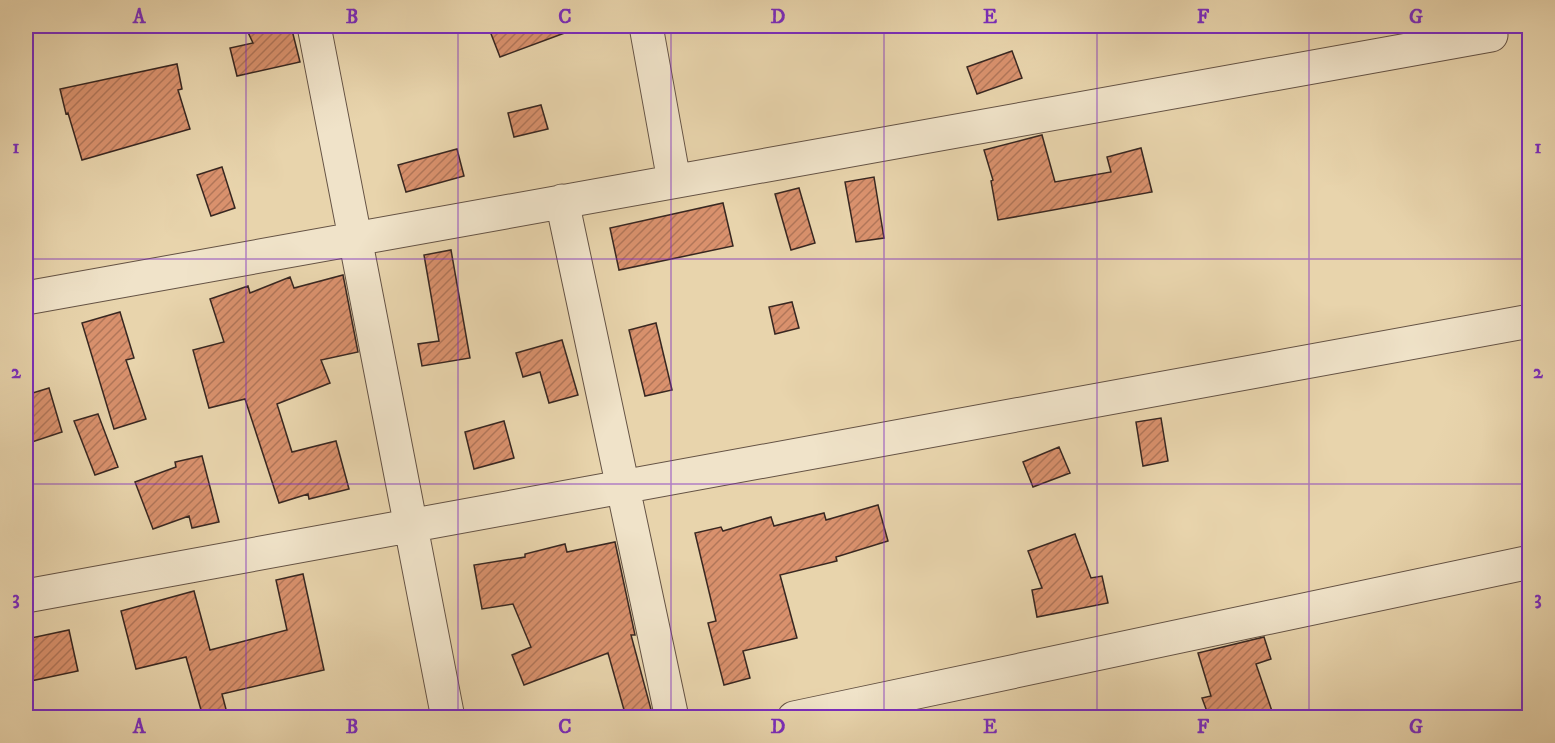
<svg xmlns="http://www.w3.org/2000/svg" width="1555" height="743" font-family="'IM FELL DW Pica',serif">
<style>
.building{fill:url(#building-hatch);stroke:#382721;stroke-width:1.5}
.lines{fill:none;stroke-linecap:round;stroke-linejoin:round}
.minor-casing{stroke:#645244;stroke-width:35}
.minor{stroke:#f0e3c9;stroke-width:33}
.grid{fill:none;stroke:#7b2cbf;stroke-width:1.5;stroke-opacity:0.55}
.neatline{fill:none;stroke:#7b2cbf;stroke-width:2}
.grid-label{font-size:20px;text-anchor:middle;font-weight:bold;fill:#7b2cbf}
</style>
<defs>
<pattern id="building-hatch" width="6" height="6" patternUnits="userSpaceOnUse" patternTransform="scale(1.5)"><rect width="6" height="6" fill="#d9916d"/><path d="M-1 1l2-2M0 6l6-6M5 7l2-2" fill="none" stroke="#b17659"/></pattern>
</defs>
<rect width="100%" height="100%" fill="#e8d4ac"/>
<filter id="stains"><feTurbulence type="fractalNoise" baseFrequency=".00333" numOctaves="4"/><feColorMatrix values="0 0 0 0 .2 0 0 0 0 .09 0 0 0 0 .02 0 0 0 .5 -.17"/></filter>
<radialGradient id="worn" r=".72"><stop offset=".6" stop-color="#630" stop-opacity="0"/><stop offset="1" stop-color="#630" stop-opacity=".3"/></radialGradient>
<path class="building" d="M245 26H291L300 62 237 76 230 48 253 43Z
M488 26H577L578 28 500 57Z
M1012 51 1022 78 977 94 967 67Z
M177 64 182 89 178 90 190 129 82 160 68 113 66 114 60 89Z
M541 105 548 129 514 137 508 113Z
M1042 135 1055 182 1111 172 1107 157 1141 148 1152 192 998 220 991 181 993 180 984 150Z
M457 149 464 176 406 192 398 165Z
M222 167 235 208 211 216 197 175Z
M874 177 884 238 856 242 845 182Z
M799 188 815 243 791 250 775 194Z
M723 203 733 246 619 270 610 228Z
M451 250 470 358 422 366 418 344 439 341 424 255Z
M343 275 358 352 321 360 330 383 277 404 292 452 336 441 349 489 309 499 308 494 279 503 245 399 209 408 193 350 224 342 210 299 248 286 250 293 290 277 294 288Z
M792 302 799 328 775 334 769 307Z
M120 312 134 358 126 360 146 419 114 429 82 323Z
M656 323 672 390 645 396 629 330Z
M562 340 578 395 549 403 540 372 523 377 516 353Z
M49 388 62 432 26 444V395Z
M98 414 118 467 95 475 74 421Z
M1161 418 1168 461 1143 466 1136 422Z
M504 421 514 458 474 469 465 432Z
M1059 447 1070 473 1033 487 1023 462Z
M202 456 219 522 192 528 189 516 153 529 135 482 176 467 175 462Z
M878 505 888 541 836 557 837 561 780 575 797 638 743 651 750 678 724 685 708 623 716 621 695 533 721 527 723 531 771 517 774 526 824 513 826 520Z
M1075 534 1091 578 1102 576 1108 603 1037 617 1032 590 1042 588 1028 551Z
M615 542 635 635H631L653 717H626L608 653 524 685 512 655 531 647 513 604 482 609 474 565 525 557V554L565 544 567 552Z
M303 574 324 670 222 694 228 717H203L186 657 136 669 121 611 194 591 210 650 287 630 276 580Z
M69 630 78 671 26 682V643L32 641 31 638Z
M1264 637 1271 659 1256 664 1274 717H1209L1202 698 1211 696 1198 653Z"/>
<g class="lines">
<defs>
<path id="minor" d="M314 26 448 718
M646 26 674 181
M562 201 672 718
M26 298 1491 35
M26 596 1530 321
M794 718 1530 562"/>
</defs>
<use href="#minor" class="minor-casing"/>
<use href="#minor" class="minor"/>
</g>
<path class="grid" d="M246 26V718M458 26V718M671 26V718M884 26V718M1097 26V718M1309 26V718M26 259H1530M26 484H1530"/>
<rect width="1555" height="743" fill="none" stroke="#e8d4ac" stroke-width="66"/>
<rect x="33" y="33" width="1489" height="677" class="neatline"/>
<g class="grid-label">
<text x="139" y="23">A</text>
<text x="352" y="23">B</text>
<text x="565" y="23">C</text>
<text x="778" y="23">D</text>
<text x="990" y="23">E</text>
<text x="1203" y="23">F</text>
<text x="1416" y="23">G</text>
<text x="16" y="153">1</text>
<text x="1538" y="153">1</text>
<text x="16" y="378">2</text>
<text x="1538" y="378">2</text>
<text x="16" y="604">3</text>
<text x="1538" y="604">3</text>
<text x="139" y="733">A</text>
<text x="352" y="733">B</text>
<text x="565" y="733">C</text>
<text x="778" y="733">D</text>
<text x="990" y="733">E</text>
<text x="1203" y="733">F</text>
<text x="1416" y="733">G</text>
</g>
<rect width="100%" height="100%" filter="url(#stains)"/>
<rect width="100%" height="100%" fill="url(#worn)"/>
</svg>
